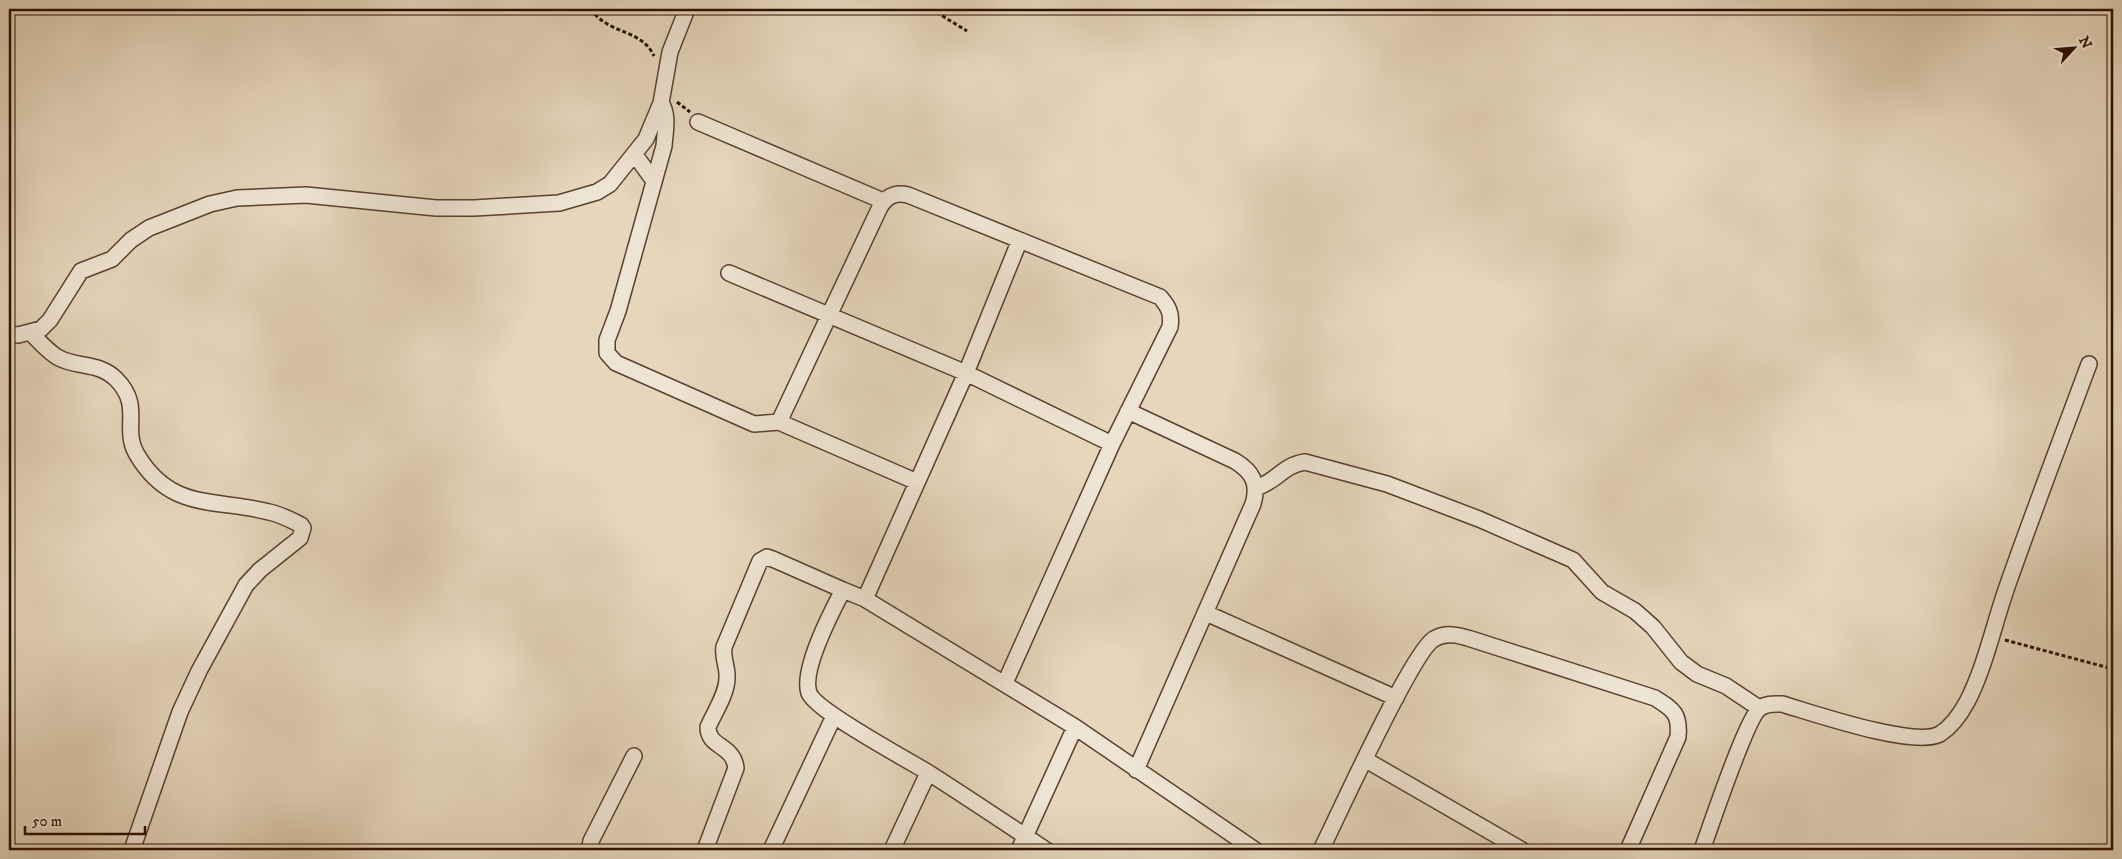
<svg xmlns="http://www.w3.org/2000/svg" width="2122" height="859" font-family="'IM FELL DW Pica',serif">
<style>
.lines{fill:none;stroke-linecap:round;stroke-linejoin:round}
.street-casing{stroke:#5a402f;stroke-width:18}
.path{stroke:#2c0e00;stroke-width:3;stroke-dasharray:4 2.5;stroke-linecap:butt}
.street{stroke:#eee4d3;stroke-width:15}
</style>
<rect width="100%" height="100%" fill="#e5d6bc"/>
<filter id="stains"><feTurbulence type="fractalNoise" baseFrequency=".004" numOctaves="4"/><feColorMatrix values="0 0 0 0 .2 0 0 0 0 .09 0 0 0 0 .02 0 0 0 .5 -.17"/></filter>
<radialGradient id="worn" r=".72"><stop offset=".6" stop-color="#630" stop-opacity="0"/><stop offset="1" stop-color="#630" stop-opacity=".3"/></radialGradient>
<g class="lines">
<defs>
<path id="street" d="M661 103C669 115 665 132 664 146L618 311 607 340V353L616 363 754 424 779 422 917 482
M698 122 883 201
M635 155 654 181
M729 273 966 373 1112 444
M31 333C39 341 49 353 59 358 78 368 99 362 116 379 143 406 122 427 136 453 170 512 215 498 269 512 280 514 291 520 301 525L303 528 300 538 260 570 246 585 199 671 180 712 132 850
M9 334 18 335 41 329 50 320 81 271 112 259 131 240 149 228 210 204 237 198 306 195 436 208H474L559 203 597 192 610 184 646 139 661 103 670 52 687 9
M1128 411 1235 461C1253 472 1259 484 1253 504L1136 770
M779 422 880 207C887 196 895 192 908 195L1160 297C1169 307 1172 314 1170 327L1112 444 1005 683
M1256 488C1276 482 1283 465 1305 462L1387 484 1479 519 1573 560 1602 592 1635 611 1653 627 1681 662 1697 674 1726 686 1759 708
M865 599 966 373 1019 242
M1206 613 1396 698
M1366 760 1522 850
M589 850 591 841 634 756
M705 850 736 768C733 744 708 748 708 727 714 713 727 694 727 678 728 667 722 658 724 647L760 561 767 557 775 560 843 590
M771 850 834 716
M892 850 928 773
M1019 850 1075 727
M1046 850C1007 824 968 798 929 773 908 760 816 711 809 693 801 670 832 611 843 590L865 599 1075 727 1255 850
M1321 850C1337 818 1413 650 1434 639 1446 632 1458 635 1471 639L1655 698C1674 710 1680 714 1678 737L1628 850
M1702 850C1710 828 1747 717 1760 708 1767 703 1774 704 1782 704 1813 713 1914 748 1940 734 1951 727 1961 713 1967 702 1986 665 1994 623 2008 584 2034 510 2062 437 2089 364"/>
</defs>
<use href="#street" class="street-casing"/>
<path class="path" d="M591 9C608 35 641 28 654 56
M931 9 967 31
M2105 9 2113 16
M677 102 690 112
M2005 640 2113 669"/>
<use href="#street" class="street"/>
</g>
<rect width="2122" height="859" fill="none" stroke="#e5d6bc" stroke-width="30"/>
<rect x="10" y="10" width="2102" height="839" fill="none" stroke="#2c0e00" stroke-width="2.5"/>
<rect x="15" y="15" width="2092" height="829" fill="none" stroke="#2c0e00"/>
<g transform="translate(2074 48) rotate(64)" stroke="#eee4d3" stroke-width="4" paint-order="stroke">
<path d="M0-4L9 19L0 12L-9 19Z" fill="#2c0e00"/>
<text y="-8" font-size="14" font-weight="bold" text-anchor="middle" fill="#2c0e00">N</text>
</g>
<path d="M25 826v8h120v-8" fill="none" stroke="#2c0e00" stroke-width="2.5"/>
<text x="32" y="826" font-size="15" fill="#2c0e00" stroke="#eee4d3" stroke-width="4" paint-order="stroke">50 m</text>
<rect width="100%" height="100%" filter="url(#stains)"/>
<rect width="100%" height="100%" fill="url(#worn)"/>
</svg>
